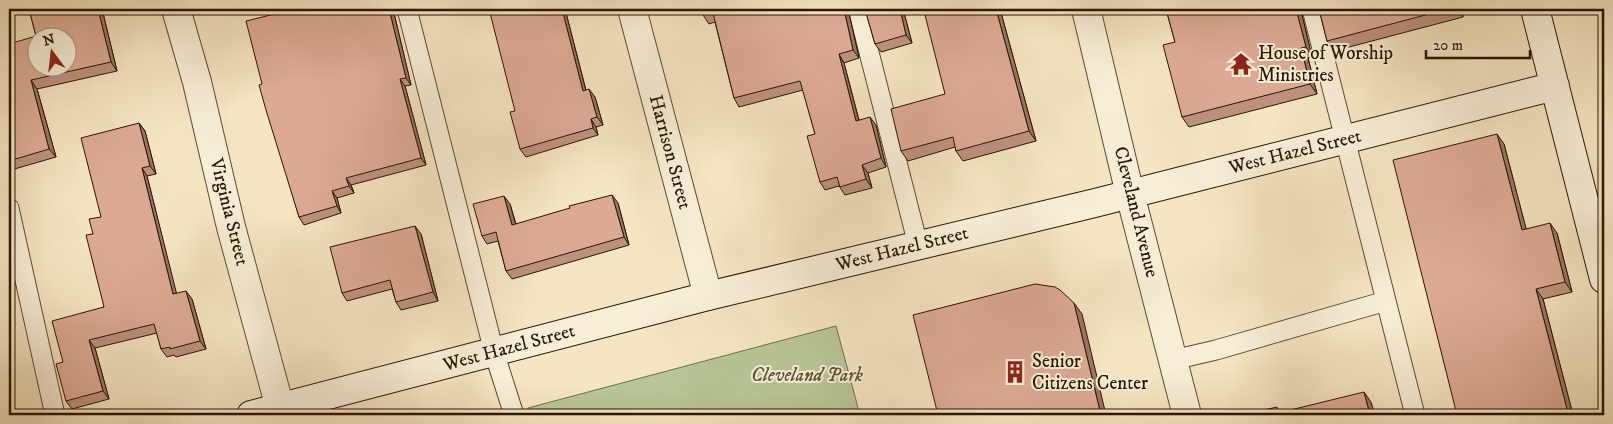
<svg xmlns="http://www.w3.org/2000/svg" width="1613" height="424" font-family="'IM FELL DW Pica',serif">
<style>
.green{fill:#b8c596;stroke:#706e4c}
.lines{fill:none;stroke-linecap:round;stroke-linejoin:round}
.lane-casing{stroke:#5c4a31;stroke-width:21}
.street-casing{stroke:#5c4a31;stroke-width:30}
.secondary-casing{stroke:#291601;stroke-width:30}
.lane{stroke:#f8eed7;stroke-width:19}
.street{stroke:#f8eed7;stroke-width:28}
.secondary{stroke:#f8eed7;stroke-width:28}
.wall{fill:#be917e;stroke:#291601}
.shaded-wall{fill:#9b7667;stroke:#291601}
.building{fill:#dda993;stroke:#291601;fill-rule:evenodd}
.labels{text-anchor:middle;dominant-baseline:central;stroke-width:4;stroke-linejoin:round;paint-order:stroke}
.poi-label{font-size:19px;fill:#291601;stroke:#f8eed7;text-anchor:start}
.street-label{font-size:19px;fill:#291601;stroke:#f8eed7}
.park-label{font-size:19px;font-style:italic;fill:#5b5335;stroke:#f8eed7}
</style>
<rect width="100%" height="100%" fill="#f5e5c1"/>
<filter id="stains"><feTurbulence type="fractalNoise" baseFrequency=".004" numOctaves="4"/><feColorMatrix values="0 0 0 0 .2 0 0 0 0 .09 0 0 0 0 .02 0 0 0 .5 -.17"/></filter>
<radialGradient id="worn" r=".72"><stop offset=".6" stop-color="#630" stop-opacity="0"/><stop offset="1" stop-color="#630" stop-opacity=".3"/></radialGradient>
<path class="green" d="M836 326 860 415H530L528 408Z"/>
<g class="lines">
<defs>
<path id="lane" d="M407 9 494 352 514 415
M858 9 918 245
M1312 9 1415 415
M9 208 55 415
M1173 360 1216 350 1386 301"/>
<path id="street" d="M176 9 197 82 231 227 282 415
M632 9 708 296
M1086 9 1130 194 1187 415"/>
<path id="secondary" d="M1535 9 1604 279
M251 415 708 296 1095 203 1555 86"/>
</defs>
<use href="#lane" class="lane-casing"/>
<use href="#street" class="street-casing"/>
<use href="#secondary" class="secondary-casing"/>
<use href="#lane" class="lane"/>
<use href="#street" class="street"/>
<use href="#secondary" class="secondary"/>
</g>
<path class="wall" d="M29 9H102L117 71 37 89 56 157 11 170 9 166V123L36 36Z
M393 9 411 85 405 86 426 165 351 185 354 193 337 198 341 213 304 225 299 217 262 84Z
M565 9 586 90 595 97 603 125 596 127 598 135 526 157 520 149Z
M702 9H848L859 58 844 63 859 120 876 125 886 167 868 173 872 188 845 195 839 186 825 190 820 182 815 134 803 90 739 107 734 98 715 22 709 24 703 15Z
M865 9H903L912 43 881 52 875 44Z
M949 9H1000L1036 141 963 161 956 151 955 147 908 161 901 151 945 94Z
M1166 9H1298L1302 15 1312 57 1308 58 1317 94 1189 127 1182 117 1175 42Z
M1319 9H1461L1463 17 1334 51 1327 41Z
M139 123 145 131 156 174 147 176 176 294 192 299 206 349 176 357 174 355 167 357 161 349 157 333 95 348 109 399 72 409 66 401 63 362 104 307 93 234 101 217Z
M1504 144 1526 229 1557 233 1572 292 1543 299 1573 415H1457Z
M618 203 629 245 512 279 506 271 498 241 487 244 482 236 510 204 516 224Z
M421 234 438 301 401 310 396 302 392 289 347 301 342 293Z"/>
<path class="shaded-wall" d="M98 9H102L117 71 111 62Z
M389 9H393L411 85 406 78Z
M562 9H565L588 99 583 91Z
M844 9H848L859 58 853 50Z
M900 9H903L912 43 906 35Z
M996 9H1000L1036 141 1029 131Z
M1296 9H1298L1302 15 1312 57 1306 47Z
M1458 9H1461L1463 17Z
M1301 48 1308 58 1317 94 1310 84Z
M839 54 844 63 861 129 856 121Z
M400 79 405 86 426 165 421 158Z
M31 80 37 89 56 157 49 149Z
M589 89 595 97 603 125 597 117Z
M870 117 876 125 886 167 881 158Z
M591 119 596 127 598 135 593 128Z
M139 123 145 131 156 174 150 166Z
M1497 134 1504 144 1529 240 1522 230Z
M862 165 868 173 872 188 866 179Z
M142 168 147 176 179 303 173 294Z
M346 178 351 185 354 193 349 186Z
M332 191 337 198 341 213 337 206Z
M612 195 618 203 629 245 624 237Z
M504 196 510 204 518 233 512 225Z
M1550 223 1557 233 1572 292 1565 282Z
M415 226 421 234 438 301 433 292Z
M1536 289 1543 299 1573 415H1569L1568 413Z
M186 291 192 299 206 349 200 341Z
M1074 303 1082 314 1106 415H1101Z
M89 340 95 348 109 399 103 391Z
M1364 392 1371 402 1375 415H1370Z"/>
<path class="building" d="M29 9H98L111 62 31 80 49 149 9 161V44L36 36ZM38 38H68V68H38Z
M295 9H389L406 78 400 79 421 158 346 178 349 186 332 191 337 206 299 217 266 110 259 85 262 84 246 21Z
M489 9H562L583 91 589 89 597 117 591 119 593 128 520 149 510 112 515 111Z
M702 9H844L853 50 839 54 856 121 870 117 881 158 862 165 866 179 840 187 837 177 820 182 807 136 815 134 800 81 734 98 713 13 703 15Z
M865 9H900L906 35 875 44Z
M949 9H996L1029 131 956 151 953 137 901 151 891 109 945 94 925 15Z
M1166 9H1296L1306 47 1301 48 1310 84 1182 117 1163 45 1175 42Z
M1319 9H1448L1327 41Z
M139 123 150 166 142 168 173 294 186 291 200 341 170 349V347L161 349 154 324 89 340 103 391 66 401 56 364 63 362 52 321 104 307 86 235 93 234 89 219 101 217 81 138Z
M1497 134 1522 230 1550 223 1565 282 1536 289 1568 413 1559 415H1457L1393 160Z
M612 195 624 237 506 271 496 232 482 236 473 204 504 196 512 225 570 208 569 206Z
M415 226 433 292 396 302 390 280 342 293 330 247Z
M1035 284 1055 287 1060 290 1074 303 1101 415H938L913 315Z
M1364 392 1370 415H1242L1277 407 1278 413Z
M1398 409 1401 415H1374Z"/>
<defs>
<symbol id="temple-bare" viewBox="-9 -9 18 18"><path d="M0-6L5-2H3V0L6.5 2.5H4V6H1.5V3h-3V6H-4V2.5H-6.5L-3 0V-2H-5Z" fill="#8f2418" stroke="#f8eed7" stroke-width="2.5" paint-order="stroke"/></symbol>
<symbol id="building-bare" viewBox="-9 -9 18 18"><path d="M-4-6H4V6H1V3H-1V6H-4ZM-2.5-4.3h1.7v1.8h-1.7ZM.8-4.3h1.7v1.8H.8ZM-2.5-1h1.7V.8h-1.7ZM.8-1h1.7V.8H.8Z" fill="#8f2418" stroke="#f8eed7" stroke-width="2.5" paint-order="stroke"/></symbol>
</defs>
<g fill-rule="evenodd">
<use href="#temple-bare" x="1225" y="48" width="32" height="32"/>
<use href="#building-bare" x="999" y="356" width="32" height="32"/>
</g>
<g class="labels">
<g class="poi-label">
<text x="1258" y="53">House of Worship<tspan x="1258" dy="22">Ministries</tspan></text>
<text x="1032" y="361">Senior<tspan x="1032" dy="22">Citizens Center</tspan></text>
</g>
<g class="street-label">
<text transform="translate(670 152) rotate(75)">Harrison Street</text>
<text transform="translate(1295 152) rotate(-14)">West Hazel Street</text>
<text transform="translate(229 212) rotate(76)">Virginia Street</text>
<text transform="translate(1136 212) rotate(76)">Cleveland Avenue</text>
<text transform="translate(902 249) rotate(-14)">West Hazel Street</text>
<text transform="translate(509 348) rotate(-15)">West Hazel Street</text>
</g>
<g class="park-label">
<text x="807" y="375">Cleveland Park</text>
</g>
</g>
<rect width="1613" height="424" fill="none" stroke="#f5e5c1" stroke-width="30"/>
<rect x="10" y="10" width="1593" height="404" fill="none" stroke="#291601" stroke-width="2.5"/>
<rect x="15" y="15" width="1583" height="394" fill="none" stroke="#291601"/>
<g transform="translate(52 52) rotate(345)"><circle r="24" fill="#f8eed7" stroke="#a59881"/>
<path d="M0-4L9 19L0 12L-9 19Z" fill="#8f2418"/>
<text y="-8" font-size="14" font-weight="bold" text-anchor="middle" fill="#291601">N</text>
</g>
<path d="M1426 50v8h104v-8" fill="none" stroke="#291601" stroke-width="2.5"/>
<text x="1433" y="50" font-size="15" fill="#291601" stroke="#f8eed7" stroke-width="4" paint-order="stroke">20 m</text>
<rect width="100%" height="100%" filter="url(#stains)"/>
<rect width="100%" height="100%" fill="url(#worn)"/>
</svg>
